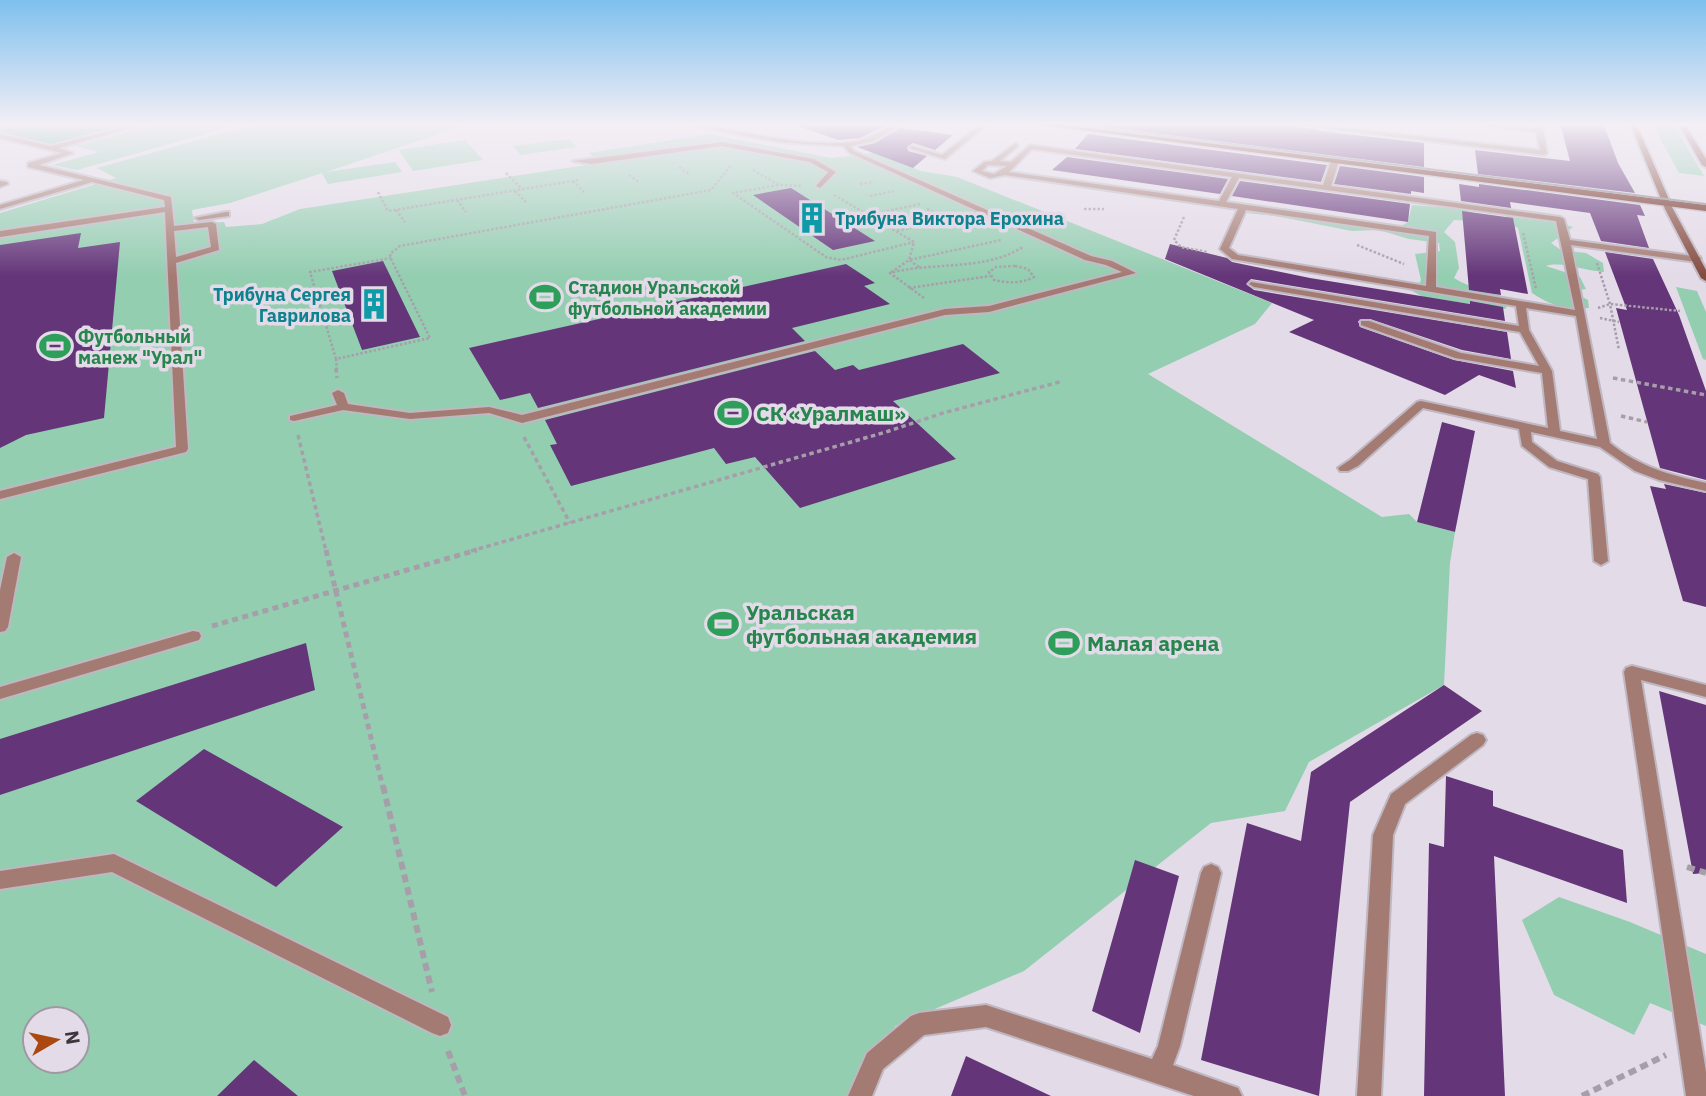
<svg xmlns="http://www.w3.org/2000/svg" width="1706" height="1096" font-family="'IBM Plex Sans',sans-serif">
<style>
.green{fill:#94ceb1;fill-rule:evenodd}
.forest{fill:#4bb588}
.building{fill:#643579}
.lines{fill:none;stroke-linecap:round;stroke-linejoin:round}
.lane-casing{stroke:#bfb7c2;stroke-width:4}
.street-casing{stroke:#bfb7c2;stroke-width:4}
.secondary-casing{stroke:#bfb7c2;stroke-width:4}
.primary-casing{stroke:#bfb7c2;stroke-width:3}
.path-far3{stroke:#a69fa9;stroke-width:2.5;stroke-dasharray:2.5 2;stroke-linecap:butt}
.path-far2{stroke:#a69fa9;stroke-width:3.5;stroke-dasharray:4.5 3.5;stroke-linecap:butt}
.path-far1{stroke:#a69fa9;stroke-width:5;stroke-dasharray:6 4.5;stroke-linecap:butt}
.path{stroke:#a69fa9;stroke-width:6;stroke-dasharray:8 5;stroke-linecap:butt}
.lane{fill:#a47b72;fill-rule:evenodd}
.street{fill:#a47b72;fill-rule:evenodd}
.secondary{fill:#844b3f;fill-rule:evenodd}
.primary{fill:#6c271a;fill-rule:evenodd}
.tram{stroke:#8e8790;stroke-width:2}
.labels{text-anchor:middle;dominant-baseline:central;stroke-width:7;stroke-linejoin:round;paint-order:stroke}
.far-culture-label{font-size:18px;font-weight:bold;fill:#0d838f;stroke:#e4dbe8;text-anchor:start}
.far-leisure-label{font-size:18px;font-weight:bold;fill:#27864d;stroke:#e4dbe8;text-anchor:start}
.leisure-label{font-size:21px;font-weight:bold;fill:#27864d;stroke:#e4dbe8;text-anchor:start}
</style>
<rect width="100%" height="100%" fill="#e4dbe8"/>
<path class="green" d="M163 123H245L77 170 52 165 99 152 76 146Z
M260 123H444L463 126 326 172 395 162 402 172 328 184 322 173 230 203 192 210 194 224 224 222 226 227 262 224 300 209 599 163 589 153 709 134 831 158 873 153 921 171 957 177 1272 303 1255 324 1148 374 1382 517 1409 514 1417 522 1455 532 1450 563 1444 685 1309 762 1285 811 1211 823 1024 971 895 1026 869 1096H0V213L116 178 97 168ZM35 1019H77V1061H35Z
M1652 123H1673L1704 176 1679 173Z
M569 139 577 147 520 155 513 146Z
M465 140 483 160 413 171 399 150Z
M1412 205 1464 209 1480 216 1477 221 1454 220 1444 232 1455 242 1459 268 1454 278C1471 289 1492 291 1511 300L1505 309 1423 297 1409 289 1417 288 1421 280 1415 254 1440 251 1439 243 1409 239 1379 230 1352 231 1276 216 1245 213C1259 210 1269 215 1282 208L1399 227 1408 222Z
M1508 216C1530 221 1551 220 1573 227L1551 243 1561 250 1586 253 1603 263 1604 272C1585 271 1562 261 1546 266L1580 277 1586 289 1571 291 1588 300 1589 308C1566 310 1551 306 1532 293L1518 228 1499 219Z
M1676 287 1697 291 1706 312V360L1703 359Z
M1559 897 1630 922 1706 954V1026L1650 1003 1634 1035 1554 995 1522 920Z"/>
<path class="forest" d="M2 123H137L52 145 0 133Z"/>
<path class="building" d="M799 123H864L885 126 860 138 838 140 798 126Z
M1089 123 1281 124 1329 132 1424 143V167L1089 125Z
M1560 123 1604 125 1618 163 1635 193 1478 174 1475 150 1570 161Z
M900 128 953 135 935 150 913 143 908 146V151L927 156 913 168 857 147 875 143Z
M1088 134 1327 165 1321 182 1075 149Z
M1067 157 1228 179 1220 194 1052 170Z
M1340 166 1424 177V193L1411 191V194L1334 184Z
M1240 181 1410 204 1408 222 1232 196Z
M1459 184 1479 187V184L1640 205 1645 216 1637 215 1649 248 1601 241 1590 213 1510 202 1511 208 1461 201Z
M791 188 875 241 833 250 753 195Z
M1462 211 1513 218 1528 294 1500 289 1501 295 1469 290Z
M81 233 78 248 120 242 104 418 26 435 0 448V245Z
M1170 244 1227 258 1232 262 1310 278 1470 304V301L1503 307 1505 321 1251 279 1246 284 1254 290 1507 332 1511 359 1462 350 1370 319 1358 321 1360 327 1454 360 1513 371 1516 388 1479 375 1445 395 1289 332 1314 320 1165 259Z
M1605 252 1653 259 1679 315 1706 391V480L1660 468 1616 308 1627 310Z
M383 261 420 337 362 350 332 271Z
M846 264 875 283 864 286 890 304 792 328 805 341 538 408 530 393 500 400 469 348Z
M963 344 1000 373 893 401 956 459 800 508 755 457 726 464 714 448 571 486 550 445 557 444 545 420 815 351 835 370 853 365 859 370Z
M1442 422 1475 431 1455 532 1417 522Z
M1664 484 1706 493V607L1683 601 1650 486 1666 489Z
M306 643 315 690 0 795V739Z
M1444 685 1482 711 1350 802 1319 1096 1201 1060 1247 823 1301 841 1311 772Z
M1659 691 1706 705V873L1693 874Z
M204 749 343 827 276 887 136 801Z
M1446 776 1493 791V806L1623 850 1627 903 1494 856 1505 1096H1424L1429 843 1444 847Z
M1135 860 1179 876 1140 1033 1092 1011Z
M966 1056 1051 1096H951Z
M254 1060 298 1096H217Z"/>
<g class="lines">
<defs>
<path id="lane" d="M140 123H149L59 148 73 153 39 165 171 197 174 226 212 222 216 224 219 250 176 263 188 449 186 452 0 499V491L176 447 165 212 0 237V231L165 207 164 200 92 182 0 209V205L84 180 28 167V163L62 153 0 138V134L51 146ZM208 227 211 247 176 257 174 231Z
M679 123H692C744 131 800 148 853 142 873 140 888 123 903 123L874 141 850 146 854 151 1091 256 1112 261 1136 273 989 312 945 315 522 423 489 413 410 419 343 410 294 421 290 420V416L337 405 332 393 338 390 344 393 348 404 410 413 489 407 522 415 945 309 989 306 1122 272 1106 265 1085 260 850 153 843 146 779 142Z
M982 123H989L945 159 909 148 912 146 942 155Z
M1283 123H1300L1540 150 1536 132 1464 123 1536 128V123H1542L1547 153 1544 155Z
M1618 123H1636L1637 124 1634 126Z
M722 142 814 159 836 172 820 188 816 186 828 172 810 162 722 146 591 164 573 161Z
M1016 143 1018 146 1000 161 1011 162 1030 145 1323 185 1331 161 1335 159 1339 161 1331 186 1560 217 1564 219 1570 240 1700 257 1701 259 1697 262 1571 245 1610 443C1639 467 1670 475 1706 483V491L1659 480 1635 471 1600 447 1531 432 1532 442 1557 461 1598 474 1600 477 1608 561 1601 565 1594 561 1588 479 1549 467 1522 446 1519 429 1423 408 1358 466 1348 471H1340L1338 468 1350 460 1417 402 1421 401 1548 428 1542 373 1455 358 1361 325V321H1369L1461 353 1539 366 1520 332 1254 287 1249 284 1251 282 1519 326 1516 306 1232 259 1220 249 1238 209 1005 175 990 178 973 171 984 162 992 161ZM1032 149 1232 177 1219 201 1009 172ZM988 165 1007 166 994 174 982 171ZM1239 178 1556 221 1575 310 1436 287V232L1226 202ZM1246 210 1429 236 1426 286 1238 255 1229 248ZM1526 308 1576 316 1597 439 1560 431 1552 371 1529 330Z
M226 212H229V216L199 220 195 218Z
M14 553 21 557 8 627 5 631 0 632V590L7 557Z
M193 631 199 632 201 636 199 640 0 699V687Z
M1632 666 1706 685V697L1641 680 1706 1072V1096H1686L1624 672 1626 668Z
M1477 733 1483 735 1486 740 1483 745 1405 804 1393 835 1381 1096H1357L1373 835 1391 794 1471 735Z
M114 854 448 1017 451 1025 448 1033 440 1036 432 1033 112 872 0 889V871Z
M1211 864 1218 867 1221 873 1180 1046 1173 1065 1238 1088 1242 1096H1194L986 1027 924 1035 883 1069 872 1096H848L867 1053 911 1016 919 1013 986 1005 1152 1059 1158 1046 1201 873 1204 867Z"/>
<path id="street" d="M0 181 7 182 8 184 0 187Z"/>
<path id="secondary" d="M1630 123H1636L1673 209 1706 270V281L1701 278 1665 209Z
M1678 123H1684L1706 159V167L1702 165Z"/>
<path id="primary" d="M1027 123H1048L1706 205V211Z"/>
</defs>
<use href="#lane" class="lane-casing"/>
<use href="#street" class="street-casing"/>
<use href="#secondary" class="secondary-casing"/>
<use href="#primary" class="primary-casing"/>
<path class="path-far3" d="M679 167 690 175
M753 170 779 185 803 186
M506 173 522 189
M629 175 640 183
M573 181 584 192
M860 184 874 182
M778 185 733 193 826 257 841 260 914 242
M515 191 526 202
M378 192 388 211 579 180
M834 195 914 242 909 260 890 273
M870 196 894 191
M457 200 466 212
M927 209 948 219
M1084 209H1104
M396 210 405 222
M869 215 920 204
M1184 217 1174 240 1181 247 1207 252
M897 231 953 218
M1523 233 1536 289
M1357 245 1404 264
M1597 263 1610 304 1619 350
M1015 266 1028 269 1034 277C1021 284 1008 283 994 280L989 272 996 267Z
M919 267 909 260 1001 240
M909 288 990 276
M924 298 890 273C935 261 982 272 1023 247
M1598 308 1610 304 1680 311
M1600 318 1619 322
M336 359 310 272 391 258
M337 370 336 359 430 338 391 259 390 254 400 246 711 190 731 165"/>
<path class="path-far2" d="M336 368 337 378
M1613 378 1706 395
M1621 416 1647 422
M298 435 326 551
M524 437 570 523
M471 551 886 432 943 413 1063 381"/>
<path class="path-far1" d="M326 550 383 788
M212 626 477 550"/>
<path class="path" d="M383 786 432 992
M1687 867 1706 873
M448 1051 465 1096
M1582 1096 1666 1055"/>
<use href="#lane" class="lane"/>
<use href="#street" class="street"/>
<use href="#secondary" class="secondary"/>
<use href="#primary" class="primary"/>
<path class="tram" d="M1063 123 1706 204"/>
</g>
<linearGradient id="sky" x2="0" y2="1"><stop stop-color="#7ec0ee"/><stop offset="0.45" stop-color="#f3eff5"/><stop offset="1" stop-color="#f3eff5" stop-opacity="0"/></linearGradient>
<rect width="1706" height="276" fill="url(#sky)"/>
<defs>
<symbol id="building-bare" viewBox="-9 -9 18 18"><path d="M-4-6H4V6H1V3H-1V6H-4ZM-2.5-4.3h1.7v1.8h-1.7ZM.8-4.3h1.7v1.8H.8ZM-2.5-1h1.7V.8h-1.7ZM.8-1h1.7V.8H.8Z" fill="#0f9aa8" stroke="#e4dbe8" stroke-width="2.5" paint-order="stroke"/></symbol>
<symbol id="stadium-bare" viewBox="-9 -9 18 18"><path d="M0-5a6.5 5 0 1 0 0 10a6.5 5 0 1 0 0-10ZM-3.5-1.8h7v3.6h-7Z" fill="#2e9e5b" stroke="#e4dbe8" stroke-width="2.5" paint-order="stroke"/></symbol>
</defs>
<g fill-rule="evenodd">
<use href="#building-bare" x="790" y="196" width="44" height="44"/>
<use href="#stadium-bare" x="523" y="275" width="44" height="44"/>
<use href="#building-bare" x="352" y="282" width="44" height="44"/>
<use href="#stadium-bare" x="33" y="324" width="44" height="44"/>
<use href="#stadium-bare" x="711" y="391" width="44" height="44"/>
<use href="#stadium-bare" x="701" y="602" width="44" height="44"/>
<use href="#stadium-bare" x="1042" y="621" width="44" height="44"/>
</g>
<g class="labels">
<g class="far-culture-label">
<text x="835" y="218">Трибуна Виктора Ерохина</text>
<text x="351" y="294" text-anchor="end">Трибуна Сергея<tspan x="351" dy="21">Гаврилова</tspan></text>
</g>
<g class="far-leisure-label">
<text x="568" y="287">Стадион Уральской<tspan x="568" dy="21">футбольной академии</tspan></text>
<text x="78" y="336">Футбольный<tspan x="78" dy="21">манеж "Урал"</tspan></text>
</g>
<g class="leisure-label">
<text x="756" y="413">СК «Уралмаш»</text>
<text x="746" y="612">Уральская<tspan x="746" dy="24">футбольная академия</tspan></text>
<text x="1087" y="643">Малая арена</text>
</g>
</g>
<g transform="translate(56 1040) rotate(81)"><circle r="33" fill="#e4dbe8" stroke="#a099a3" stroke-width="2"/>
<path d="M0-5L12 26L0 18L-12 26Z" fill="#ab4812"/>
<text y="-10" font-size="19" font-weight="bold" text-anchor="middle" fill="#3b373c">N</text>
</g>
</svg>
